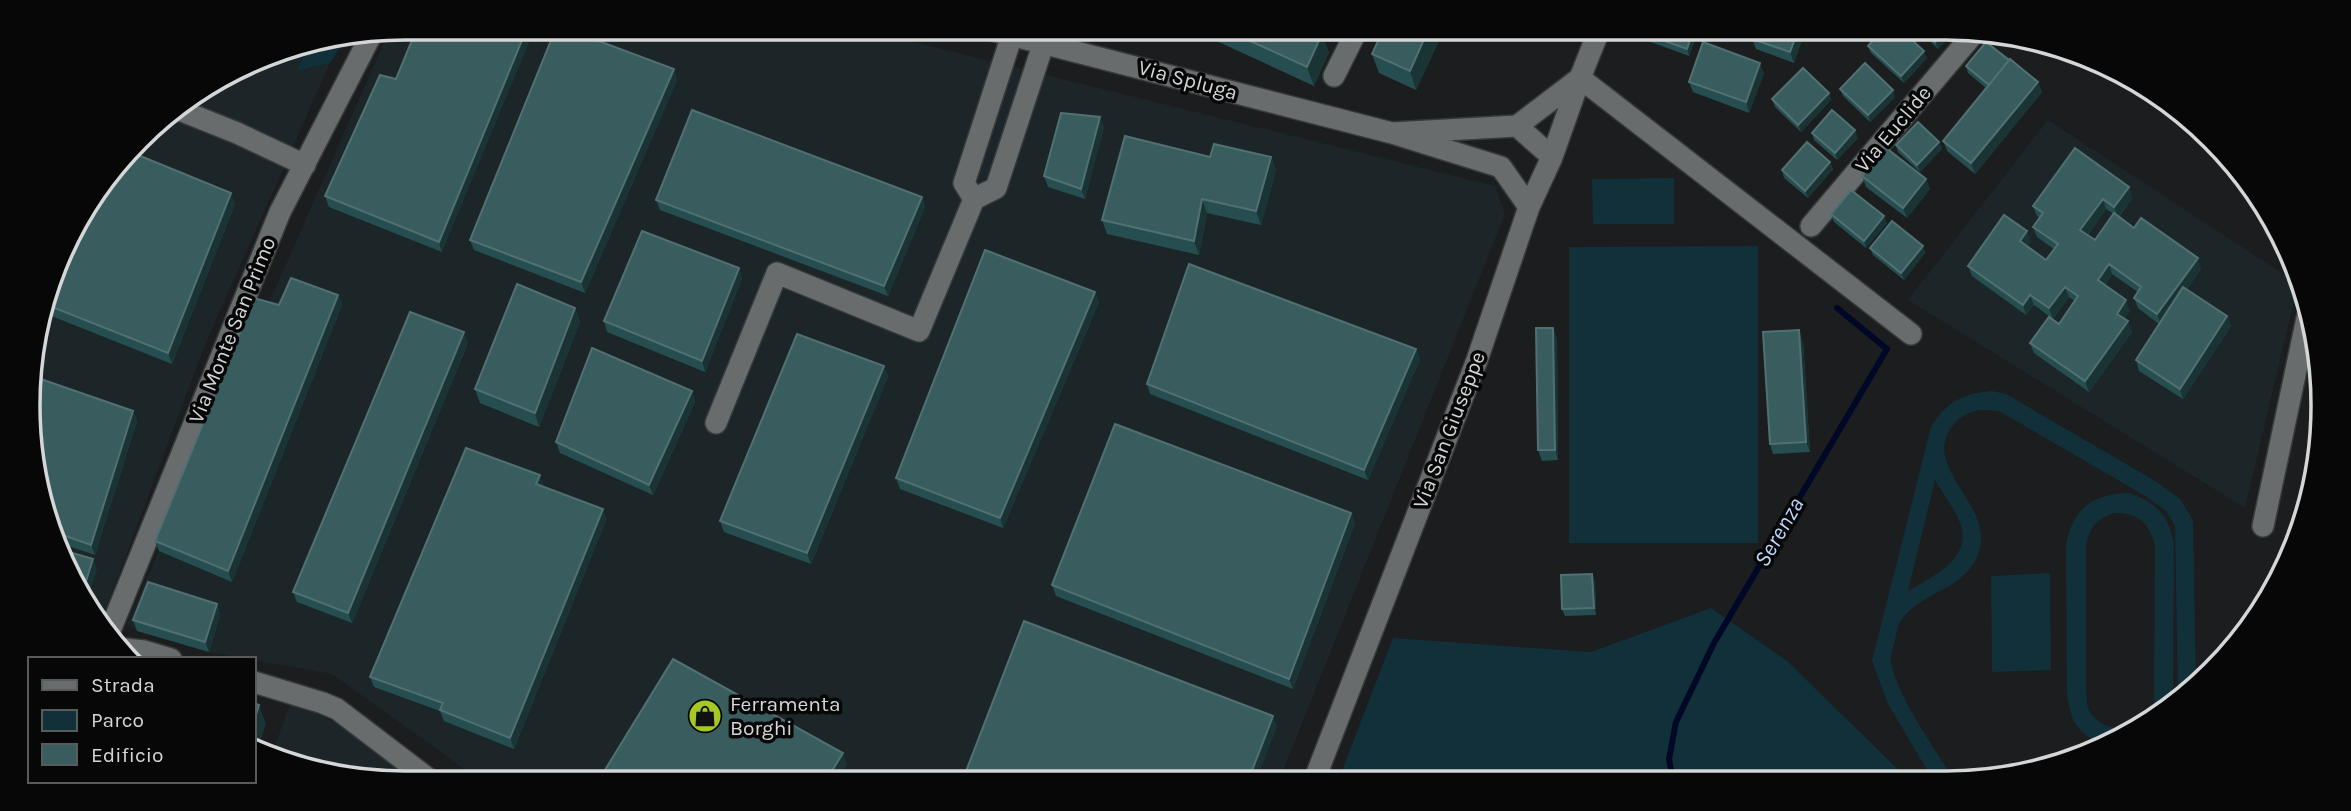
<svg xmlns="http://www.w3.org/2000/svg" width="2351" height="811" font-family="Karla,sans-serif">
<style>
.built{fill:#1c2628}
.green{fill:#113039;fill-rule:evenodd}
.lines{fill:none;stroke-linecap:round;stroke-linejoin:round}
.stream{stroke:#000727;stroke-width:6}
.minor-casing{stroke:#37393a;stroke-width:24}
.minor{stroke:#696c6d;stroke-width:21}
.wall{fill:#264e50;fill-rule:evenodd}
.shaded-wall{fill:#1a3436}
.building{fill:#395d5f;stroke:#517072;stroke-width:2}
.labels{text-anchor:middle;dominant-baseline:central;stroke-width:7;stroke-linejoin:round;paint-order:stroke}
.street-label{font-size:21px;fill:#d4d6d7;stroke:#070708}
.poi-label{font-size:21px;fill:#d4d6d7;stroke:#070708;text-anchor:start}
.water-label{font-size:23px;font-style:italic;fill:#bbd5fb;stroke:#070708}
.rim{fill:none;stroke:#d4d6d7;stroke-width:3.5}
</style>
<rect width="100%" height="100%" fill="#1b1d1e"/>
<path class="built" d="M406 28H857L1495 186 1505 214 1279 781 484 783 332 674 209 652 137 631 127 624 389 31Z
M308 47 298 71 330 63 207 340 100 624 92 616 41 503 31 357 67 238 156 122 261 57Z
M2048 120 2294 281 2297 289 2245 508 1908 300Z
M290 704 318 714 344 728 415 783 308 770 272 754Z"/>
<path class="green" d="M345 40 330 63 297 71 308 47Z
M1674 178V224H1593L1592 179Z
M1758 246V543H1569V247Z
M1992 391 2006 394 2157 482 2180 499 2193 520 2196 687 2178 700 2175 526 2166 511 2147 497 1999 411C1984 409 1971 409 1959 419 1915 459 1984 498 1981 540 1976 591 1922 588 1901 621 1897 626 1896 635 1895 641 1893 647 1890 655 1891 662 1898 698 1934 747 1954 780H1933L1888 704 1872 661 1931 427C1945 403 1963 393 1992 391ZM1935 480C1943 494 1954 508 1960 523 1974 558 1932 577 1908 591Z
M2129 493C2157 503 2168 514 2174 544L2173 703 2106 746C2077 733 2071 724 2067 693L2066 545C2073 508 2092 494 2129 493ZM2114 513C2137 512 2150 523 2155 546L2154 704C2151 709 2149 715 2145 719 2129 735 2097 730 2088 708 2087 704 2087 696 2086 691V547C2089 528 2096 519 2114 513Z
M2050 573 2051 670 1992 672 1991 576Z
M1711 608 1787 661 1909 780 1338 781 1393 638 1591 652Z"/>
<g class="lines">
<path class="stream" d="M1673 780 1669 759 1676 722 1714 643 1887 349 1837 308"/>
<defs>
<path id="minor" d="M983 28 1392 133 1501 167 1529 207
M1012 35 964 183 974 199 996 188 1044 42
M1334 76 1358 28
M177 109 237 133 305 165
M1517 126 1552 157
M1392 133 1517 126 1580 78 1911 334
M1811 226 1975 32
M716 423 777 273 919 331 974 199
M2263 526 2307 318
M109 633 280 212 371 35
M125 649 144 651 171 659
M254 682 323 703 337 709 434 783
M1314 781 1477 360 1529 207 1552 157 1580 78 1600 28"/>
</defs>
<use href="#minor" class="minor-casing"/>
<use href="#minor" class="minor"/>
</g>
<path class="wall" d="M1206 28H1310L1329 52 1314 86 1210 38Z
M1384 28H1445L1416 90 1379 73 1372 54Z
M1648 28H1699L1689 56 1648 41 1645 34Z
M1806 28 1794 63 1756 49 1752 39Z
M1917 28H1945L1938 49Z
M1868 46 1927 58 1904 83 1871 53Z
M2009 60 2038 82 2042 92 1975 174 1947 151 1943 141 1986 88 1968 73 1966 66Z
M674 69 677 80 585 293 474 250 470 240Z
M1764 73 1749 113 1693 92 1689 82Z
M396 79 442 252 329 207 325 196Z
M1840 89 1895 97 1870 122 1843 96Z
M1829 93 1831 100 1801 132 1775 107 1772 99Z
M1104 127 1085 199 1048 187 1044 176Z
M1812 133 1858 138 1837 160 1814 140Z
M1939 142 1942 149 1920 172 1898 152 1896 145Z
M1210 157H1271L1276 170 1261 225 1207 213 1199 255 1107 234 1102 220Z
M1830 162 1833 169 1808 198 1784 178 1782 170Z
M1862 176 1926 179 1930 189 1907 218 1866 187Z
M2129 187 2132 198 2119 217 2134 228 2201 269 2187 289 2227 316 2231 326 2183 399 2139 371 2136 360 2159 324 2138 308 2134 298 2138 292 2112 274 2105 285 2130 311 2124 319 2132 332 2089 392 2034 353 2030 343 2059 324 2075 301 2069 297 2053 319 2034 305 2026 315 1972 276 1968 266 2031 242 2027 246 2046 260 2054 249 2037 237 2033 227 2040 218 2037 216 2033 206ZM2106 209 2114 214 2095 240 2088 235Z
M922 197 925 207 888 296 660 210 656 200Z
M235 204 172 364 44 313 67 238Z
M1831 214 1887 223 1866 248 1834 222Z
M1923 246 1925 253 1904 280 1873 255 1870 248Z
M739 268 742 279 705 372 607 332 604 321Z
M1095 292 1099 302 1003 528 900 489 896 478Z
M338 295 342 305 232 582 159 551 155 541Z
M575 308 580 322 539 427 480 403 475 389Z
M1557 338 1558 460 1542 461 1538 450Z
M1803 341 1810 452 1773 454 1770 444Z
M468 343 352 623 297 602 293 592Z
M1416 349 1420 359 1368 480 1150 394 1147 384Z
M884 366 888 376 811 564 724 532 720 521Z
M692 391 695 402 653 495 560 453 556 442Z
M133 411 137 421 95 555 59 543 41 503Z
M544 486 543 487 603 509 606 520 514 749 444 721 440 711 374 687 370 677Z
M1351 513 1355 523 1293 689 1056 596 1052 585Z
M1595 581 1596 615 1565 616 1562 609Z
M217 604 220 615 209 652 137 631 133 620Z"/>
<path class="shaded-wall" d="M527 28H535L442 252 439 242Z
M1429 28H1445L1416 90 1410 71Z
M1694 28H1699L1689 56 1687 49Z
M1799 28H1806L1794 63 1790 52Z
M1949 29 1958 30 1938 49 1935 42Z
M1322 34 1329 52 1314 86 1307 67Z
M1924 51 1927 58 1904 83 1901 76Z
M1760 63 1764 73 1749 113 1746 102Z
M674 69 677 80 585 293 581 282Z
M2038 82 2042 92 1975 174 1971 163Z
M1893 90 1895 97 1870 122 1868 115Z
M1829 93 1831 100 1801 132 1798 125Z
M1100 117 1104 127 1085 199 1081 189Z
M1855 130 1858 138 1837 160 1835 153Z
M1939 142 1942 149 1920 172 1917 165Z
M1271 157 1276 170 1261 225 1256 211Z
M1830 162 1833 169 1808 198 1805 191Z
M1926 179 1930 189 1907 218 1903 208Z
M2129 187 2132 198 2118 217 2114 207Z
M231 193 235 204 172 364 168 353Z
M922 197 925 207 888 296 884 286Z
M1202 199 1207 213 1199 255 1194 241Z
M2103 199 2106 209 2084 240 2080 230Z
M1884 216 1887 223 1866 248 1864 241Z
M2027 231 2031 242 2024 251 2020 241Z
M1923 246 1925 253 1904 280 1901 273Z
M2198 258 2201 269 2161 325 2157 314Z
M2109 264 2112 274 2101 290 2098 280Z
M739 268 742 279 705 372 702 361Z
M2065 287 2069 297 2053 319 2049 308Z
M1095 292 1099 302 1003 528 1000 518Z
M338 295 342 305 232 582 228 571Z
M2030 295 2034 305 2026 315 2023 305Z
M2126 300 2130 311 2121 324 2117 314Z
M575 308 580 322 539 427 535 413Z
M2227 316 2231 326 2183 399 2180 389Z
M2128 321 2132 332 2089 392 2085 381Z
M1553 328 1557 338 1558 460 1555 450Z
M1799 330 1803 341 1810 452 1806 442Z
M464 332 468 343 352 623 348 613Z
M1416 349 1420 359 1368 480 1364 470Z
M884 366 888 376 811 564 807 553Z
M692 391 695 402 653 495 649 485Z
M133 411 137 421 95 555 91 545Z
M540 475 544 486 540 494 536 484Z
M603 509 606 520 514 749 510 738Z
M1351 513 1355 523 1293 689 1289 679Z
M93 559 97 570 86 603 82 594Z
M1592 574 1595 581 1596 615 1594 608Z
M217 604 220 615 209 652 205 642Z
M259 705 266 724 258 748 254 746V721Z
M1273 716 1277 727 1256 781H1248Z
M843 753 847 764 835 782H825Z"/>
<path class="building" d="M417 28H527L439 242 325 196 380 75 396 79Z
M556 28H564L674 69 581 282 470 240Z
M1222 28H1310L1322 34 1307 67Z
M1384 28H1429L1410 71 1372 54Z
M1648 28H1694L1687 49 1645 34Z
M1756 28H1799L1790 52 1752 39Z
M1884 28H1899L1924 51 1901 76 1868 46Z
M1921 28H1945L1949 29 1935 42Z
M1703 42 1760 63 1746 102 1689 82Z
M1986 42 2009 60 1989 85 1966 66Z
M2010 59 2038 82 1971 163 1943 141Z
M1865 63 1893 90 1868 115 1840 89Z
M1803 68 1829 93 1798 125 1772 99Z
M692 110 922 197 884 286 656 200Z
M1832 110 1855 130 1835 153 1812 133Z
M1061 113 1100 117 1081 189 1044 176Z
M1918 122 1939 142 1917 165 1896 145Z
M1125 136 1210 157 1214 144 1271 157 1256 211 1202 199 1194 241 1102 220Z
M1807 142 1830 162 1805 191 1782 170Z
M1885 147 1926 179 1903 208 1862 176Z
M2075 148 2129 187 2114 207 2103 199 2080 230 2095 240 2114 213 2134 228 2141 218 2198 258 2157 314 2134 298 2141 287 2109 264 2098 280 2126 300 2117 314 2128 321 2085 381 2030 343 2049 317 2059 324 2078 296 2065 287 2049 308 2030 295 2023 305 1968 266 2004 215 2027 231 2020 241 2046 260 2058 244 2033 227 2043 213 2033 206Z
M133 153 231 193 168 353 47 305 67 238Z
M1851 190 1884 216 1864 241 1831 214Z
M1892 221 1923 246 1901 273 1870 248Z
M642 231 739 268 702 361 604 321Z
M985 250 1095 292 1000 518 896 478Z
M1189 264 1416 349 1364 470 1147 384Z
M291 278 338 295 228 571 155 541 254 298 279 305Z
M517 284 575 308 535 413 475 389Z
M2183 287 2227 316 2180 389 2136 360Z
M410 312 464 332 348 613 293 592Z
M1536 328H1553L1555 450H1538Z
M1799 330 1806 442 1770 444 1763 332Z
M797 334 884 366 807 553 720 521Z
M592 348 692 391 649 485 556 442Z
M32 376 133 411 91 545 54 532 41 503Z
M1115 424 1351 513 1289 679 1052 585Z
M466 448 540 475 536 484 603 509 510 738 440 710 443 703 370 677Z
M62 550 93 559 82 594Z
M1592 574 1594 608 1562 609 1561 575Z
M148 582 217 604 205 642 133 620Z
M1024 621 1273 716 1248 781 969 782 963 779Z
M673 659 843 753 825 782 597 783Z
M254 703 259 705 254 721Z"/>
<defs>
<symbol id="shop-disc" viewBox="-11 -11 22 22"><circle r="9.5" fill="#a5c822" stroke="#070708"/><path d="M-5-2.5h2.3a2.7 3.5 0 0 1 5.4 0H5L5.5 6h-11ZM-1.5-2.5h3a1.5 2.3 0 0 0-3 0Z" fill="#111"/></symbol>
</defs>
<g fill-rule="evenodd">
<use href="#shop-disc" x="686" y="697" width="38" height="38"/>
</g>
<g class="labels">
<g class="street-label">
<text transform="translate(1188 80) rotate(15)">Via Spluga</text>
<text transform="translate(1893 129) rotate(-50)">Via Euclide</text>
<text transform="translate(232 330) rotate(-68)">Via Monte San Primo</text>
<text transform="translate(1449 430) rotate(-69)">Via San Giuseppe</text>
</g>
<g class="poi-label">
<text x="730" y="704">Ferramenta<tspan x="730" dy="24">Borghi</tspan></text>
</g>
<g class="water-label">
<text transform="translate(1779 532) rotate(-60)">Serenza</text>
</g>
</g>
<path d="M0 0H2351V811H0ZM405 40H1946A365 365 0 0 1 2311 405V406A365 365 0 0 1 1946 771H405A365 365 0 0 1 40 406V405A365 365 0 0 1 405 40Z" fill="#070708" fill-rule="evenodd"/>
<path class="rim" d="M405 40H1946A365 365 0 0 1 2311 405V406A365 365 0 0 1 1946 771H405A365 365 0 0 1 40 406V405A365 365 0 0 1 405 40Z"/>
<rect x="28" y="657" width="228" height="126" fill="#070708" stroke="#595a5b" stroke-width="2"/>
<rect x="42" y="680" width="35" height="10" fill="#696c6d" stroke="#595a5b" stroke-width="2"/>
<text x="91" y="692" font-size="21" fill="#d4d6d7">Strada</text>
<rect x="42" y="710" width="35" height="21" fill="#113039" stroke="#595a5b" stroke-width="2"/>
<text x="91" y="727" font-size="21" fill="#d4d6d7">Parco</text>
<rect x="42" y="744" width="35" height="21" fill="#395d5f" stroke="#595a5b" stroke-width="2"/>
<text x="91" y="762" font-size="21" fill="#d4d6d7">Edificio</text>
</svg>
